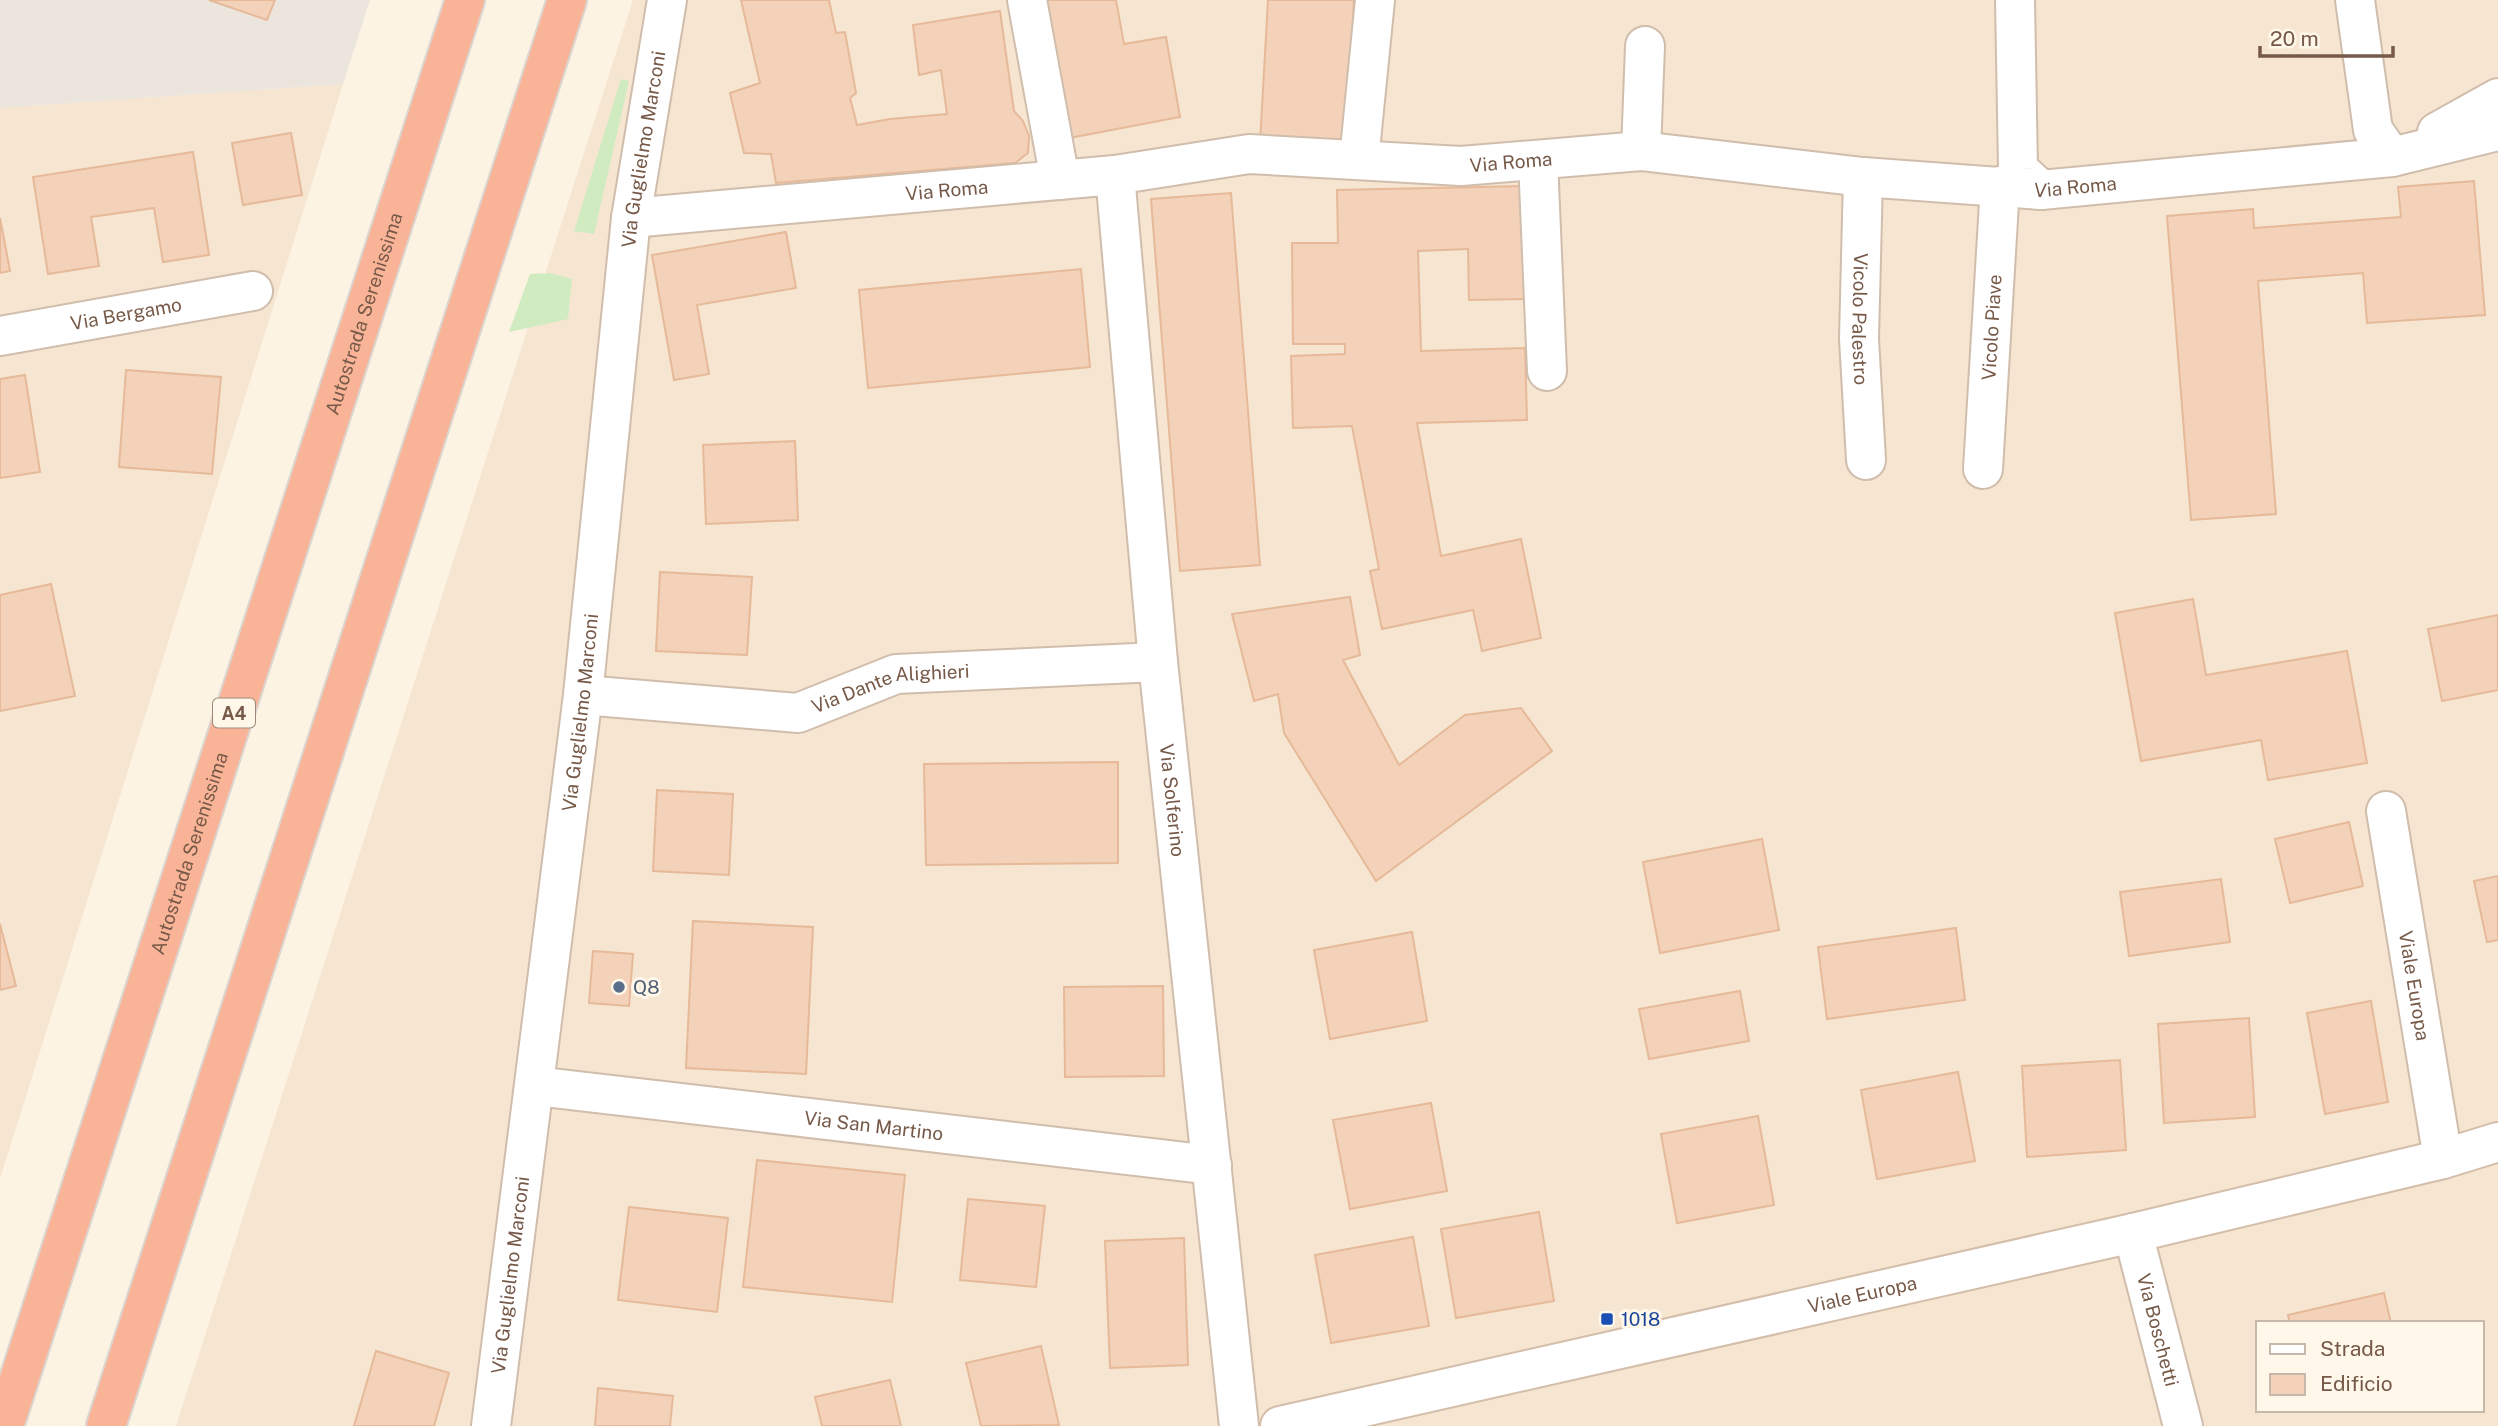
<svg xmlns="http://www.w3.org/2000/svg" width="2498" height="1426" font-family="'Public Sans',sans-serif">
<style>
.residential{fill:#f5e5d1;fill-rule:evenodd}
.industrial{fill:#ece5de}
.green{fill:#d1ebc1}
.building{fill:#f3d2b9;stroke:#e6b999;stroke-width:2}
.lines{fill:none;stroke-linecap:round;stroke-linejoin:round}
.street-casing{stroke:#d1bdac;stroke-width:42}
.secondary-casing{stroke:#d4bda9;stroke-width:42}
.highway-casing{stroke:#dbd4cf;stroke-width:42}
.street{stroke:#fff;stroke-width:38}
.secondary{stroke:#fff;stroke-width:38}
.highway{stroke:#f9b397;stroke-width:38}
.service-dot{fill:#5c6f8a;stroke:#fff7e9;stroke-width:2.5}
.transit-dot{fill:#1a4fb4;stroke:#fff7e9;stroke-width:2.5}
.labels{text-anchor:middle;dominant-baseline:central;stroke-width:6;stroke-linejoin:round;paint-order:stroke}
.shield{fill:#fff7e9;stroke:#9f8878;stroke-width:2}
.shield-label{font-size:18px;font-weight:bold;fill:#765948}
.street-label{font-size:19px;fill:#765948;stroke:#fff7e9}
.service-label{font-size:19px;fill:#4e5e75;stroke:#fff7e9;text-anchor:start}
.transit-label{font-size:19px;fill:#164399;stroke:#fff7e9;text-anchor:start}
</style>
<rect width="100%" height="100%" fill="#fdf3e3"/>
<path class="residential" d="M633 0H2498V1426H176ZM2258 1323H2482V1410H2258Z
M343 84 0 1179V108Z"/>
<path class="industrial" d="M0 0H370L343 84 0 108Z"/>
<path class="green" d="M621 79 629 81 594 234 574 231Z
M550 273 572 279 568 319 509 332 530 274Z"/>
<path class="building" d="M209 0H275L267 20Z
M741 0H829L836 33 845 32 856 93 850 98 857 125 890 119 947 114 941 70 919 75 913 25 1000 11 1014 111 1023 121 1029 136 1028 153 1015 163 776 183 771 154 744 153 730 93 760 83Z
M1043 0H1116L1124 44 1166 37 1180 117 1069 138Z
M1268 0H1354L1346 148 1260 143Z
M291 133 302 195 243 205 232 143Z
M193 152 209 255 163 262 154 208 91 217 99 266 48 274 33 177Z
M2474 181 2485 315 2367 323 2363 273 2258 281 2276 514 2191 520 2167 216 2253 209 2254 228 2401 217 2398 187Z
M1532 186 1534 299 1469 300 1468 249 1418 251 1421 351 1525 348 1527 420 1417 423 1441 556 1521 539 1541 638 1482 651 1473 610 1382 629 1370 571 1379 569 1352 426 1293 428 1291 356 1345 354V344H1293L1292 243H1338L1337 190Z
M1231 193 1260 565 1180 571 1151 199Z
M0 218 10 271 0 273Z
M786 232 796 288 697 305 709 374 674 380 652 255Z
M1081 269 1090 367 868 388 859 290Z
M126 370 221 377 212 474 119 467Z
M25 375 40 472 0 478V379Z
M795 441 798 520 706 524 703 445Z
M660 572 752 577 747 655 656 651Z
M51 584 75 696 0 711V595Z
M1350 597 1360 655 1343 660 1399 765 1465 715 1521 708 1552 751 1376 881 1284 733 1278 694 1254 701 1232 614Z
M2193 599 2206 675 2347 651 2367 763 2268 780 2261 740 2141 761 2115 613Z
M2498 615V690L2442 701 2428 629Z
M1118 762V863L926 865 924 764Z
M657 790 733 794 729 875 653 871Z
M2349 822 2363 886 2290 903 2275 839Z
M1762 839 1779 930 1660 953 1643 862Z
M2498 876V940L2487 942 2474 881Z
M2221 879 2230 942 2129 956 2120 892Z
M693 921 813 927 806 1074 686 1068Z
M0 924 16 986 0 990Z
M1956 928 1965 1000 1827 1019 1818 947Z
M1412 932 1427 1021 1330 1039 1314 950Z
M593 951 633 954 629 1006 589 1003Z
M1163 986 1164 1076 1065 1077 1064 987Z
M1740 991 1749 1041 1649 1059 1639 1009Z
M2371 1001 2388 1102 2325 1114 2307 1013Z
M2249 1018 2255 1117 2164 1123 2158 1024Z
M2120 1060 2126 1150 2027 1157 2022 1066Z
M1958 1072 1975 1161 1877 1179 1861 1090Z
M1431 1103 1447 1191 1350 1209 1333 1120Z
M1758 1116 1774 1205 1677 1223 1661 1134Z
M757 1160 905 1175 892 1302 743 1287Z
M968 1199 1045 1206 1036 1287 960 1280Z
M629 1207 728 1218 717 1312 618 1300Z
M1539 1212 1554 1301 1456 1318 1441 1229Z
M1413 1237 1429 1326 1331 1343 1315 1255Z
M1184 1238 1188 1365 1110 1368 1105 1241Z
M2384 1293 2391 1323H2290L2288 1315Z
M1041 1346 1059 1425 981 1426 966 1363Z
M376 1351 449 1373 434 1426H354Z
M890 1380 901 1426H822L815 1397Z
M598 1388 673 1396 670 1426H595Z"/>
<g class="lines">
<defs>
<g id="street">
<path d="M1027 0 1060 180"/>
<path d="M2015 0 2018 169 2041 190"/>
<path d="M2355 0 2373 130 2392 157"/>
<path d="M2437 132 2498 98"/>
<path d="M1641 151 1645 46"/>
<path d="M1359 160 1375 0"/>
<path d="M1538 160 1547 371"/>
<path id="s1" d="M1115 175 1158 662 1239 1426"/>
<path id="s2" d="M1863 177 1859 339 1866 460"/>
<path id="s3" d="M631 218 1115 175 1249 154 1461 166 1641 151 1863 177 2041 190 2392 157 2498 131"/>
<path id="s4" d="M0 336 253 291"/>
<path id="s5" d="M1983 469 2000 186"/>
<path id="s6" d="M583 695 798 713 896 674 1158 662"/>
<path id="s7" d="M2386 811 2443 1159"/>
<path id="s8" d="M535 1086 1212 1165"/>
<path id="s9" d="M2133 1233 2183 1426"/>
<path id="s10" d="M491 1426 583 695 631 218 667 0"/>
</g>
<g id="secondary">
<path id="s11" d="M1280 1426 2133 1233 2443 1159 2498 1142"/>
</g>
<g id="highway">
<path id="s12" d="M4 1426 465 0"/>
<path d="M106 1426 567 0"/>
</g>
</defs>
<use href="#street" class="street-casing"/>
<use href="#secondary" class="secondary-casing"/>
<use href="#highway" class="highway-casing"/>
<use href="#street" class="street"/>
<use href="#secondary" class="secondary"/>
<use href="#highway" class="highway"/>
</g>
<circle class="service-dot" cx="619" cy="987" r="7"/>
<rect class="transit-dot" x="1600" y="1312" width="14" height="14" rx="3.5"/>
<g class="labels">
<rect class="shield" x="213" y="698.5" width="42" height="29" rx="5"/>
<g class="shield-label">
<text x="234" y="713">A4</text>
</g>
<g class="street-label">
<text stroke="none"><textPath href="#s10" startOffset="1286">Via Guglielmo Marconi</textPath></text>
<text stroke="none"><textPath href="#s3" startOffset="884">Via Roma</textPath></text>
<text stroke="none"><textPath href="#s3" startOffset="1451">Via Roma</textPath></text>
<text stroke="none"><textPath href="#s3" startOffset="317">Via Roma</textPath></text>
<text stroke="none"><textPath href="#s4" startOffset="128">Via Bergamo</textPath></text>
<text stroke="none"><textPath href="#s12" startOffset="1169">Autostrada Serenissima</textPath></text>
<text stroke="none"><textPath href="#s2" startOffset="142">Vicolo Palestro</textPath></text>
<text stroke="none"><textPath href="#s5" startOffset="142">Vicolo Piave</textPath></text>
<text stroke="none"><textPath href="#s6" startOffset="313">Via Dante Alighieri</textPath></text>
<text stroke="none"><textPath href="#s10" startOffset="719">Via Guglielmo Marconi</textPath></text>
<text stroke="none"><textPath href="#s1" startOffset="628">Via Solferino</textPath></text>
<text stroke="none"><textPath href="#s12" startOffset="602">Autostrada Serenissima</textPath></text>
<text stroke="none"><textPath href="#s7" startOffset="177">Viale Europa</textPath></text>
<text stroke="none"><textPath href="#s8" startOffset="341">Via San Martino</textPath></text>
<text stroke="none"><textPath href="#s10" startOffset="152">Via Guglielmo Marconi</textPath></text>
<text stroke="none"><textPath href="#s11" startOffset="597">Viale Europa</textPath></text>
<text stroke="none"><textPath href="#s9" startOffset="100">Via Boschetti</textPath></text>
</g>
<g class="service-label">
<text x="633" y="987">Q8</text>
</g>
<g class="transit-label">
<text x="1621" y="1319">1018</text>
</g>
</g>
<rect x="2256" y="1321" width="228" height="91" fill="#fff7e9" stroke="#c8b8a9" stroke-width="2"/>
<rect x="2270" y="1344" width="35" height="10" fill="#ffffff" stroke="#c8b8a9" stroke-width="2"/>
<text x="2320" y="1356" font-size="21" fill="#765948">Strada</text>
<rect x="2270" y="1374" width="35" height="21" fill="#f3d2b9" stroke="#c8b8a9" stroke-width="2"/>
<text x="2320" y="1391" font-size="21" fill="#765948">Edificio</text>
<path d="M2260 46v10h133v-10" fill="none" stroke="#765948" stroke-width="3.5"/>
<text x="2270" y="46" font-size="21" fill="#765948" stroke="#fff7e9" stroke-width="5" paint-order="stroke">20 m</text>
</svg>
